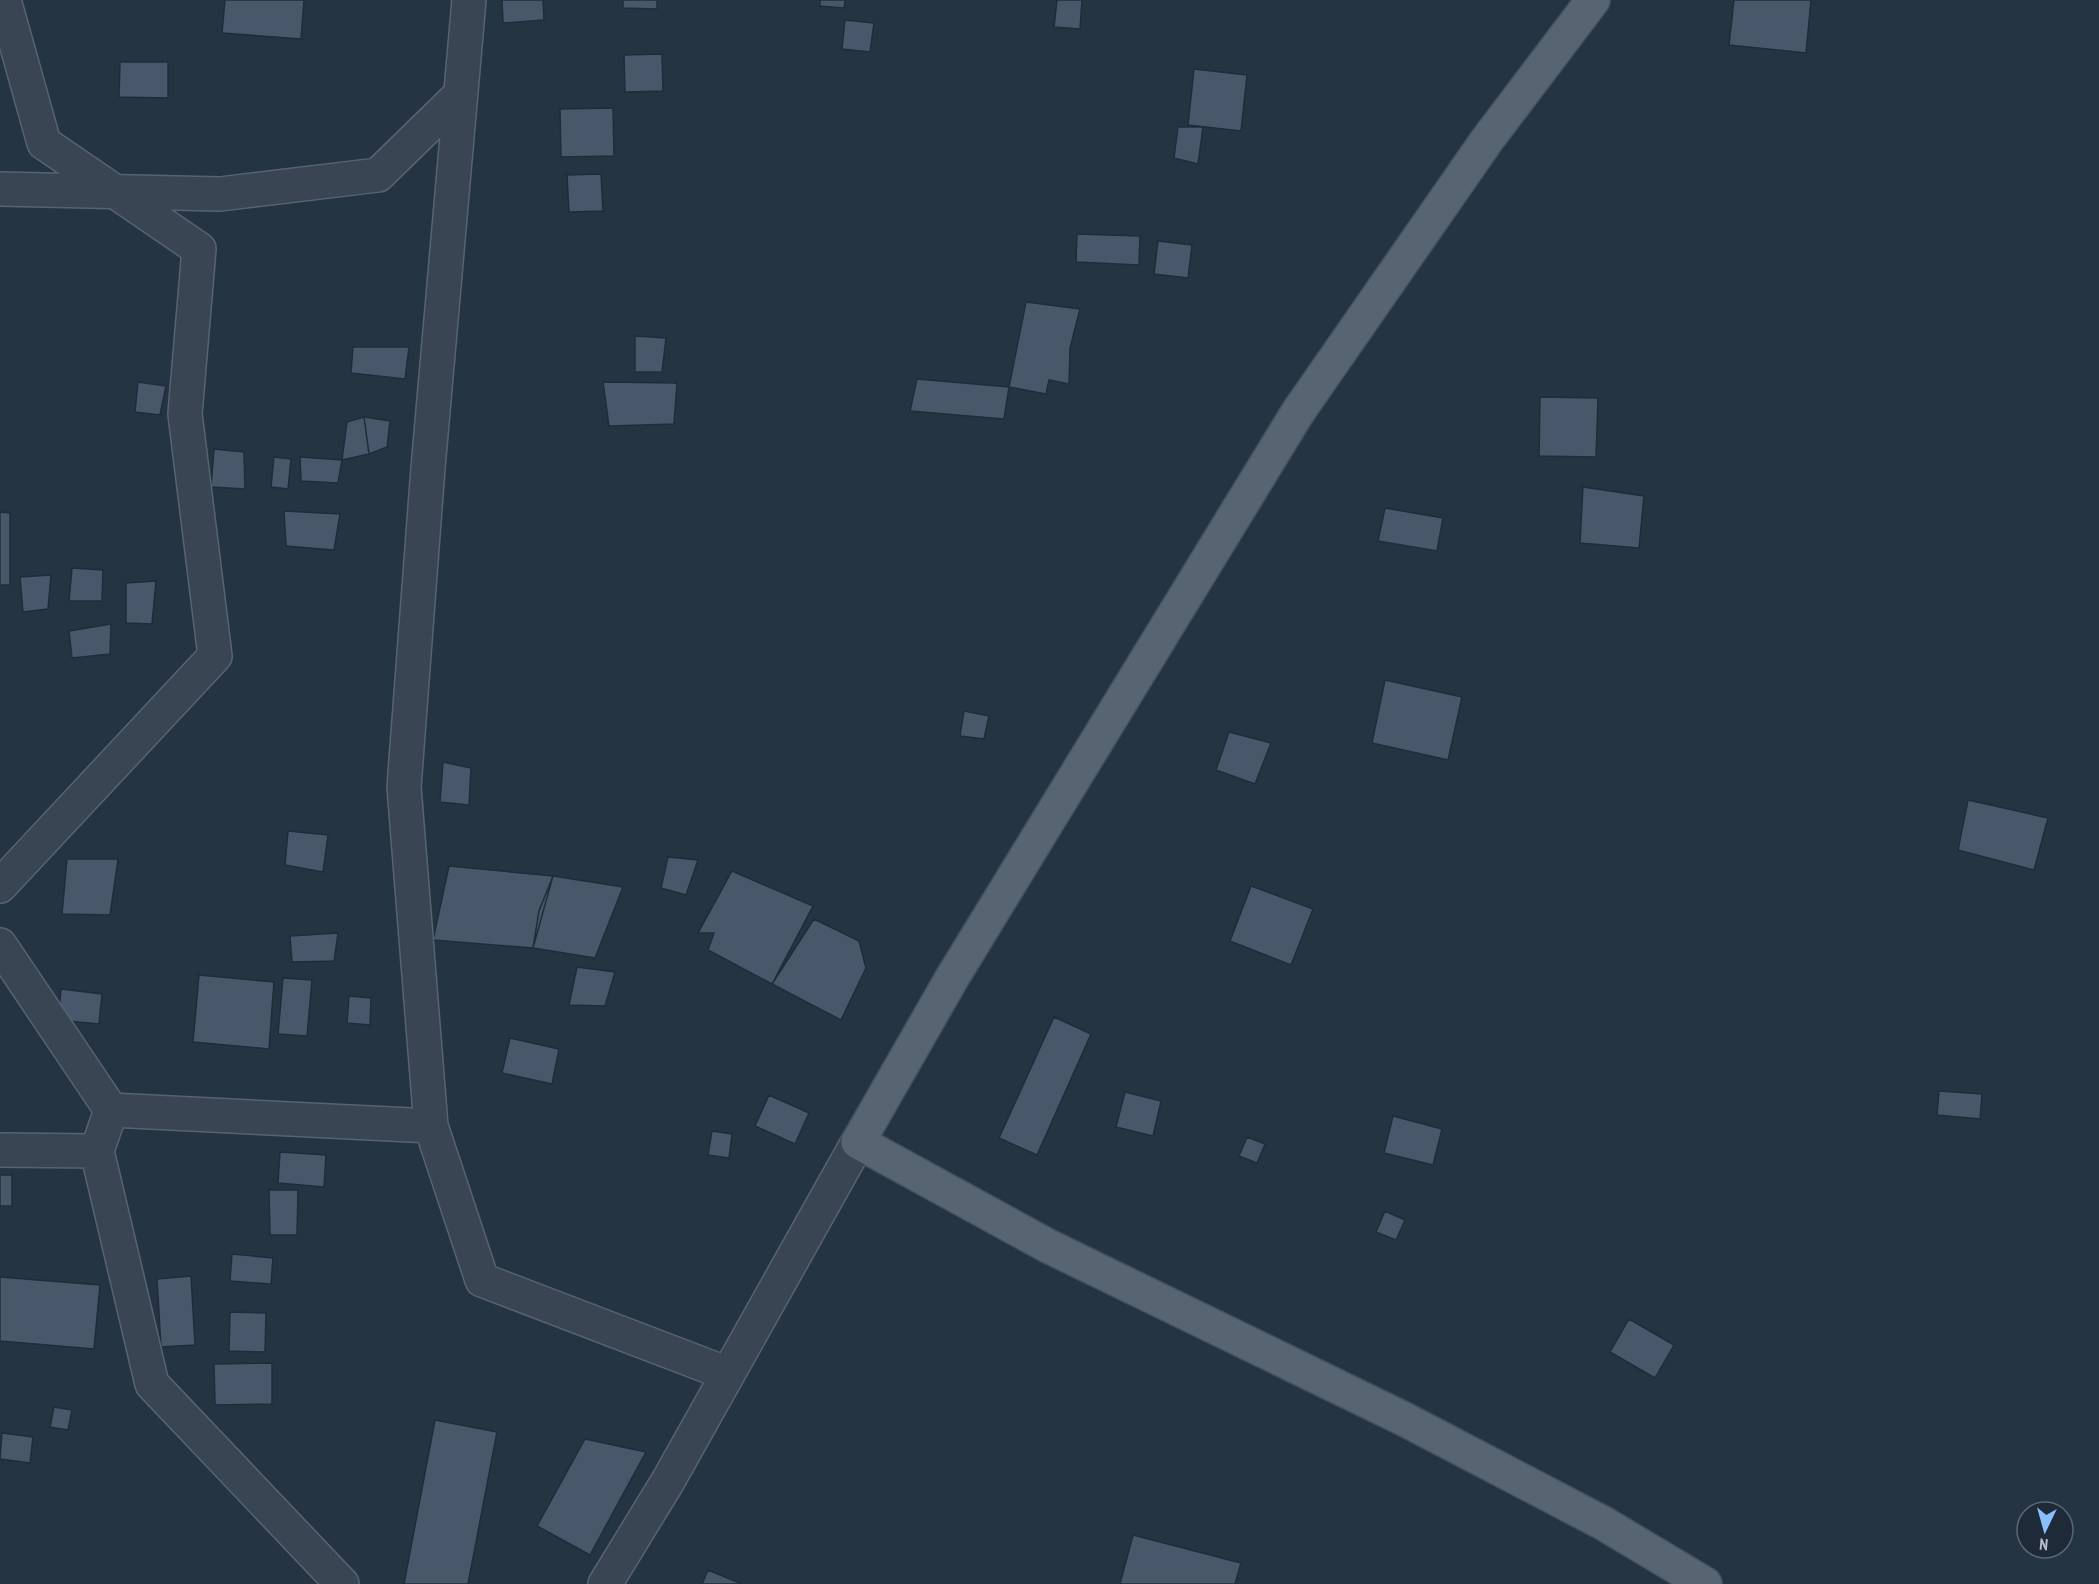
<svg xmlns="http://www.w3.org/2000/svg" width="2099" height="1584" font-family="'PT Sans Narrow',sans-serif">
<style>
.building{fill:#48586a;stroke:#202c3a;stroke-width:1.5}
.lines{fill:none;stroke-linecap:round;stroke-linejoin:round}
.minor-casing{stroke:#576370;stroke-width:36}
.major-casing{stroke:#46515f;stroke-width:36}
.minor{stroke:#394553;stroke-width:33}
.major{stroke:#576573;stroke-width:33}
</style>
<rect width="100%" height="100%" fill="#253443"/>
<path class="building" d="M225 0H304L301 39 222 33Z
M502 0H543L544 20 503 23Z
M623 0H657V9L623 8Z
M820 0H845L844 8 820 6Z
M1057 0H1082L1080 29 1054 27Z
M1734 0H1811L1806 53 1729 45Z
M845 20 874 23 870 52 842 49Z
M662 54 663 91 625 92 624 55Z
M120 62H168V98L119 97Z
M1194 69 1247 75 1241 131 1188 125Z
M613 108 614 156 561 157 560 109Z
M1178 127H1203L1198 164 1174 158Z
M601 174 603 211 569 212 567 175Z
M1077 234 1140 236 1139 265 1076 262Z
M1158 241 1192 245 1188 278 1154 274Z
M1026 302 1080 309 1070 348 1069 384 1049 380 1046 394 1009 387Z
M635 336 666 338 662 372H635Z
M353 347H409L405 379 351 373Z
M917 379 1009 387 1004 419 910 411Z
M138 382 166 386 160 415 135 412Z
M603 382 677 383 674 424 609 426Z
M1540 397 1598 398 1596 457 1539 456Z
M364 417 390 421 387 447 369 454Z
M364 417 369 454 342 460 347 422Z
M214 449 244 452 245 489 211 487Z
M274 457 291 459 288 489 271 487Z
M300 457 342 460 338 483 301 481Z
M1583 487 1644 496 1639 548 1580 543Z
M1385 508 1443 518 1437 551 1378 541Z
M284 511 340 514 334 550 286 546Z
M0 512 10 513V585H0Z
M72 568 103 570 102 601H69Z
M51 575 48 609 23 612 20 577Z
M156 581 152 624 126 623V583Z
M111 624 110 654 72 658 69 631Z
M1385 680 1462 697 1448 760 1372 743Z
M964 711 989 716 984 739 960 736Z
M1229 732 1271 743 1255 784 1216 770Z
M443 762 471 768 469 805 440 802Z
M1968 800 2048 818 2034 870 1958 850Z
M288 831 328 835 323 872 285 865Z
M668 857 698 860 686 895 661 888Z
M67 859H118L110 915 62 914Z
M449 866 553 876 533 948 433 940Z
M732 871 813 906 772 984 708 950 714 933H698Z
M553 876 623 887 595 958 533 948 539 911Z
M1251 886 1313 909 1291 965 1230 941Z
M814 919 859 941 866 968 841 1020 772 984Z
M338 933 334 961 292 962 290 936Z
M577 967 615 972 605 1006 569 1005Z
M199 975 274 982 269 1049 193 1042Z
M283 978 312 980 307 1036 278 1034Z
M61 989 102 994 99 1024 58 1020Z
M349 996 371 998 370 1025 347 1023Z
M1054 1017 1091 1034 1037 1155 999 1138Z
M510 1038 559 1049 552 1084 502 1073Z
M1939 1091 1982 1094 1980 1119 1937 1115Z
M1125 1092 1161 1101 1153 1136 1116 1127Z
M769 1095 809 1113 795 1144 755 1126Z
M1393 1116 1442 1129 1433 1165 1384 1153Z
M712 1131 732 1134 729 1158 708 1155Z
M1247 1137 1265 1144 1257 1163 1239 1156Z
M280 1152 326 1155 324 1187 278 1183Z
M0 1175H12V1206H0Z
M269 1190H298L297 1235H270Z
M1385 1211 1405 1220 1396 1240 1376 1232Z
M232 1254 273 1258 271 1284 230 1281Z
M191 1276 195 1345 161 1347 157 1279Z
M0 1277 100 1285 94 1349 0 1341Z
M230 1312 266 1313 265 1352 229 1351Z
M1629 1319 1674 1345 1655 1378 1610 1352Z
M272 1363V1404L215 1405 214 1364Z
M54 1407 72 1410 68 1430 50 1427Z
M435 1420 497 1432 468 1584H404Z
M2 1433 33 1437 30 1463 0 1459Z
M585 1439 646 1452 590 1555 537 1526Z
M1133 1535 1241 1563 1235 1584H1120Z
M708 1570 742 1584H702Z"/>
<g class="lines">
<defs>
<path id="minor" d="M0 189 220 194 378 175 460 95
M0 886 215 656 185 414 199 249 44 143 4 0
M0 945 111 1110
M431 1126 404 787 428 468 469 0
M0 1150 97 1151 111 1110 431 1126 482 1280 728 1374
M97 1151 152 1384 342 1584
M605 1584 668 1481 858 1142"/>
<path id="major" d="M1593 0 1487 140 1298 412 952 978 858 1142 1048 1246 1404 1419 1603 1523 1705 1584"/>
</defs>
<use href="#minor" class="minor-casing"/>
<use href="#major" class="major-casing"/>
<use href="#minor" class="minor"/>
<use href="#major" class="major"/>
</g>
<g transform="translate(2045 1530) rotate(185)"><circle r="28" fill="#1e2a38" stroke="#5b6674" stroke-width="1.5"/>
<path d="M0-4.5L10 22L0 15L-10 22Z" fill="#8abffe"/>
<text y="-9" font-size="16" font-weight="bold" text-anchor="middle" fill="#b6c0cd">N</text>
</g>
</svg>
